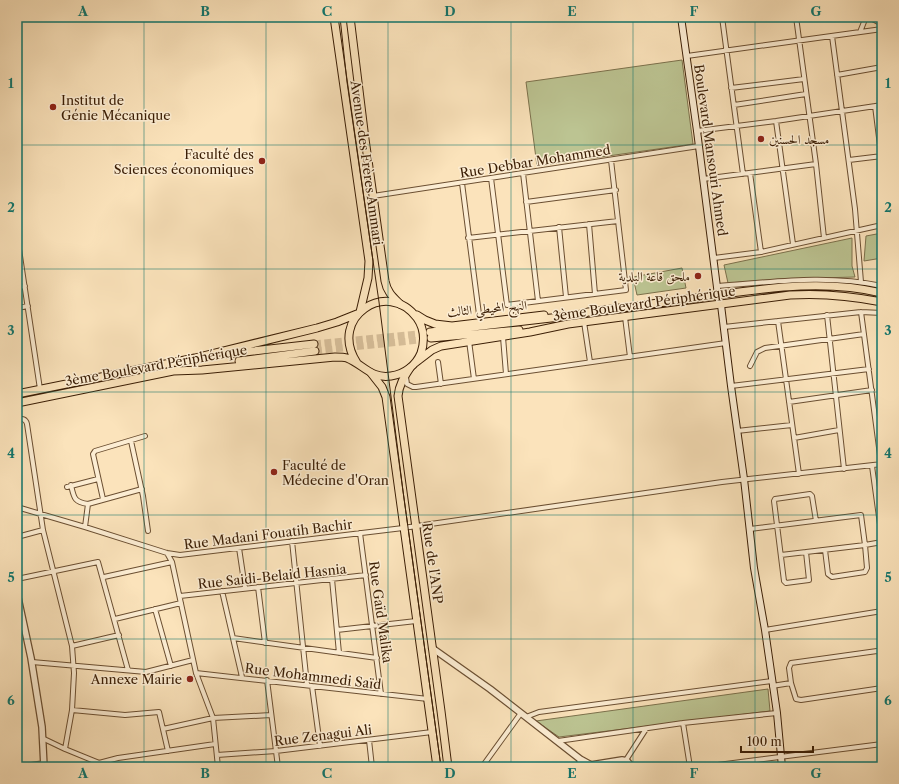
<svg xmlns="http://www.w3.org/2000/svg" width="899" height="784" font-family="'Libre Caslon Text',Amiri,serif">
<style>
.green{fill:#bcc492;stroke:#7c714c}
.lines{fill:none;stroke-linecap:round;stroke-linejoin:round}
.trunk-tunnel{stroke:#d5bc97;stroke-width:7;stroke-dasharray:7 3.5;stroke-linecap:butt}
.minor-casing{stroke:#6b4f32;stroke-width:6}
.tertiary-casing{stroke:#6b4f32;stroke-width:8}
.secondary-casing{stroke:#3b1e05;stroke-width:8}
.primary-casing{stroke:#3b1e05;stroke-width:9}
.trunk-casing{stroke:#3b1e05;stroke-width:9}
.minor{stroke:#fcedd3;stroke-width:4}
.tertiary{stroke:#fcedd3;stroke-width:5.5}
.secondary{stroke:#fcedd3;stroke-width:6}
.primary{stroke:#fbe3bb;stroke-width:7}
.trunk{stroke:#fbe3bb;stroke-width:7}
.tram{stroke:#3b1e05;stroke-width:1}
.grid{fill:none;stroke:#0f766e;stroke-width:1;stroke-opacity:0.55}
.poi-dot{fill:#8f2418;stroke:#fcedd3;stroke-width:1.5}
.labels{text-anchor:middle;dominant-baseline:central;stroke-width:3;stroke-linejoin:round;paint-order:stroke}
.poi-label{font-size:13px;fill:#3b1e05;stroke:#fcedd3;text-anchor:start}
.street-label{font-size:13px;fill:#3b1e05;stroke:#fcedd3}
.neatline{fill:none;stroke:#0f766e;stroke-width:1.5}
.grid-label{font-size:13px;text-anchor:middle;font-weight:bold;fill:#0f766e}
</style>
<rect width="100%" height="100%" fill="#fbe3bb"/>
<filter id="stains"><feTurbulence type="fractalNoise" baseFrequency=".005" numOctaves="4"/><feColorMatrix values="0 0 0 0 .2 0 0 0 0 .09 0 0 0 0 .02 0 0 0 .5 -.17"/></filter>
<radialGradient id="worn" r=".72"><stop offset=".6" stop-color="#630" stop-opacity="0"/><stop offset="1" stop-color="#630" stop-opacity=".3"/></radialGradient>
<path class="green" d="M682 60 693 144 537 166 526 82Z
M882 233V258L864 261 866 236Z
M852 238V266L855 277 782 279 728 283 724 265Z
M682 268 686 288 637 295 633 277Z
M768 689 770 711 559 737 536 721Z"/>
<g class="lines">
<path class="trunk-tunnel" d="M314 344 428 333
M315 351 429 339"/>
<defs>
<path id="minor" d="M722 17 743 174
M796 17 816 164 824 238
M869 17 882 24
M860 32 866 17
M832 36 855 209 861 282
M687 56 882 29
M837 75 882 67
M731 88 804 79
M734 105 806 94
M875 106 882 161
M776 121 793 244
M697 131 776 121 882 105
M849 160 882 156
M523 173 538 301
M750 173 761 252
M491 178 507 305 626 290 611 160
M703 179 816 164
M462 183 480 322
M373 196 699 146
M526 202 616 190
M589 224 595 294
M559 227 566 297
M17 236 40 389
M468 238 618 221
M714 258 761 252 882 225
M718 286C773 282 827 274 882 286
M17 287 25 286
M17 308 28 306
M861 312 882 470
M827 315 844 469
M625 317 630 357
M778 321 799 474
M584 322 590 362
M724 327 861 312 882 313
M503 337 506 374
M469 341 474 379
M438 362 441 384
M750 366 757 352 765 348 864 334
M406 377 407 384 413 387H416L726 343
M731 386 869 369
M789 402 872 390
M17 419C22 418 26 419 27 424L43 530 72 646 74 673 72 710 65 749
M737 431 792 425
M794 438 839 430
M131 441 143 496 148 531
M872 466 882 539
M71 485C74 498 74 502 88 504L85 527
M67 487 98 479
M103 499 93 454 95 451 145 436
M88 504 142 489
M17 507 85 527 167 553 180 555 403 528 722 482 882 464
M750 529 861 515 865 545 882 542
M360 533 381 694
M17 537 43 530
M292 541 307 685
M239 548 245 588
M806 552 809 580 786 583 784 581 774 501 775 499 810 494 812 496 816 521
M167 553 172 562 196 673 213 718 218 767
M781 555 865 545 867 568 865 572 832 577 828 574 825 550
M104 577 172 562
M17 579 98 562 128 670
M332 579 339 653
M258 587 265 643
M222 591 242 677
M180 596 366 575
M155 609 171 666
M115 619 181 603
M337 630 416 621
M765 630 882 611
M233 638 377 658
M72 646 119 635
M32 662 146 672 193 660
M196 673 428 699
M267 680 278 767
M791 683 796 699 801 700 882 688
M312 686 320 746
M772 686 791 683 789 668 791 663 877 651 882 652
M72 710 125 715 159 712 168 751
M526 717 539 712 772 681
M683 723 690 767
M163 729 213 718 271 715
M42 738 65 749 109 767
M369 740 372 767
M558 741 683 723 777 713
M217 755 276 751 432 732
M626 760 646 729
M99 763 118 758 215 744
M482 767 521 713
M702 767 882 744"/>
<path id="tertiary" d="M17 593 31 658 42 727 44 767
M432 648 490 689 580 759 591 765
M580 759 581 767
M25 767 44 764
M587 767 591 765 622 760 627 761 632 767"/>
<path id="secondary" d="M681 17 697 131 718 295
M721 305 731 386 744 479 754 568 765 630 777 713 782 767"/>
<path id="primary" d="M334 17 369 261 368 278 360 312
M350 17 365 139 385 281C387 292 393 297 400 304
M410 368C404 377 399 385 398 396L441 711 448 767
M371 373 382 387 386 397 437 767"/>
<path id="trunk" d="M417 315 425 320 435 324 452 326 544 315
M430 332 577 315 588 312C629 307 669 302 709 296 768 288 824 279 882 293
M431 338 519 330
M227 354 314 344
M239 361 315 351
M415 363 432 350 441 346 530 332 568 324 790 295C821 293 852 296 882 302
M173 371 202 370 335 357C339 357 344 357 347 358 364 365 371 379 391 376 405 374 416 365 421 353 425 341 424 328 417 318 388 278 327 317 357 363
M17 394 195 358 317 328 337 322 357 314
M17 403 178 370"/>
</defs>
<use href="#minor" class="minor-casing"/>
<use href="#tertiary" class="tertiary-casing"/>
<use href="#secondary" class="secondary-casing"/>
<use href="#primary" class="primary-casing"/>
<use href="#trunk" class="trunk-casing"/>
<use href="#minor" class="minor"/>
<use href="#tertiary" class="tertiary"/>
<use href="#secondary" class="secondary"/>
<use href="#primary" class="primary"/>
<use href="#trunk" class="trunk"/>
<path class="tram" d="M340 17 347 82 379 302 403 491 441 767"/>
</g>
<path class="grid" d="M144 17V767M266 17V767M388 17V767M511 17V767M633 17V767M755 17V767M17 145H882M17 269H882M17 392H882M17 515H882M17 639H882"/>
<g class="poi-dot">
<circle cx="53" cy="107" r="4"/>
<circle cx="761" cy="139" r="4"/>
<circle cx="262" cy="161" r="4"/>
<circle cx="698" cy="276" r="4"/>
<circle cx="274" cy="472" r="4"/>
<circle cx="190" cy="679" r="4"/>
</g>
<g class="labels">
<g class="poi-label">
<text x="61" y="100">Institut de<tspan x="61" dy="15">Génie Mécanique</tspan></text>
<text x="769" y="139">مسجد الحسنين</text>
<text x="254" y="154" text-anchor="end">Faculté des<tspan x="254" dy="15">Sciences économiques</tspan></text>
<text x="690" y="276" text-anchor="end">ملحق قاعة البلدية</text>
<text x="282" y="465">Faculté de<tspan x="282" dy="15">Médecine d'Oran</tspan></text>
<text x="182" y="679" text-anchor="end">Annexe Mairie</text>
</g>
<g class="street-label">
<text transform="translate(711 150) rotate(82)">Boulevard Mansouri Ahmed</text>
<text transform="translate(535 161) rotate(-9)">Rue Debbar Mohammed</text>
<text transform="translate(367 163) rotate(82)">Avenue des Frères Ammari</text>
<text transform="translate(644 303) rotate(-8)">3ème Boulevard Périphérique</text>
<text transform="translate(487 308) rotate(-5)">النهج المحيطي الثالث</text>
<text transform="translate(156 365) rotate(-10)">3ème Boulevard Périphérique</text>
<text transform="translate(268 534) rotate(-7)">Rue Madani Fouatih Bachir</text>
<text transform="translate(433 563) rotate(82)">Rue de l'ANP</text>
<text transform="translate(272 576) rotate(-6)">Rue Saidi-Belaid Hasnia</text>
<text transform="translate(381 612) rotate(82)">Rue Gaïd Malika</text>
<text transform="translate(313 676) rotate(7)">Rue Mohammedi Saïd</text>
<text transform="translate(323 735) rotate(-7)">Rue Zenagui Ali</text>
</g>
</g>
<rect width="899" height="784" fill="none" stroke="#fbe3bb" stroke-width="44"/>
<path d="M741 746v6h72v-6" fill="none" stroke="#3b1e05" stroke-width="2"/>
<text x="747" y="746" font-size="12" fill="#3b1e05" stroke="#fcedd3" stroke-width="3" paint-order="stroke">100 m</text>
<rect x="22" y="22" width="855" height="740" class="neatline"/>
<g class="grid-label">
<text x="83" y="16">A</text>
<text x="205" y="16">B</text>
<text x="327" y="16">C</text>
<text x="450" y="16">D</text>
<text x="572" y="16">E</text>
<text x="694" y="16">F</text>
<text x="816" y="16">G</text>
<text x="11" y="88">1</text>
<text x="888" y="88">1</text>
<text x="11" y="212">2</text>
<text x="888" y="212">2</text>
<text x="11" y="335">3</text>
<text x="888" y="335">3</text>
<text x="11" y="458">4</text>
<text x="888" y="458">4</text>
<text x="11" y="582">5</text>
<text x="888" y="582">5</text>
<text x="11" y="705">6</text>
<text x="888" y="705">6</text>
<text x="83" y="778">A</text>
<text x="205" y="778">B</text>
<text x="327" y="778">C</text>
<text x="450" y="778">D</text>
<text x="572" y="778">E</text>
<text x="694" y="778">F</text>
<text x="816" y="778">G</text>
</g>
<rect width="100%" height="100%" filter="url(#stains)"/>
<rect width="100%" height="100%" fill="url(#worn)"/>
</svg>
